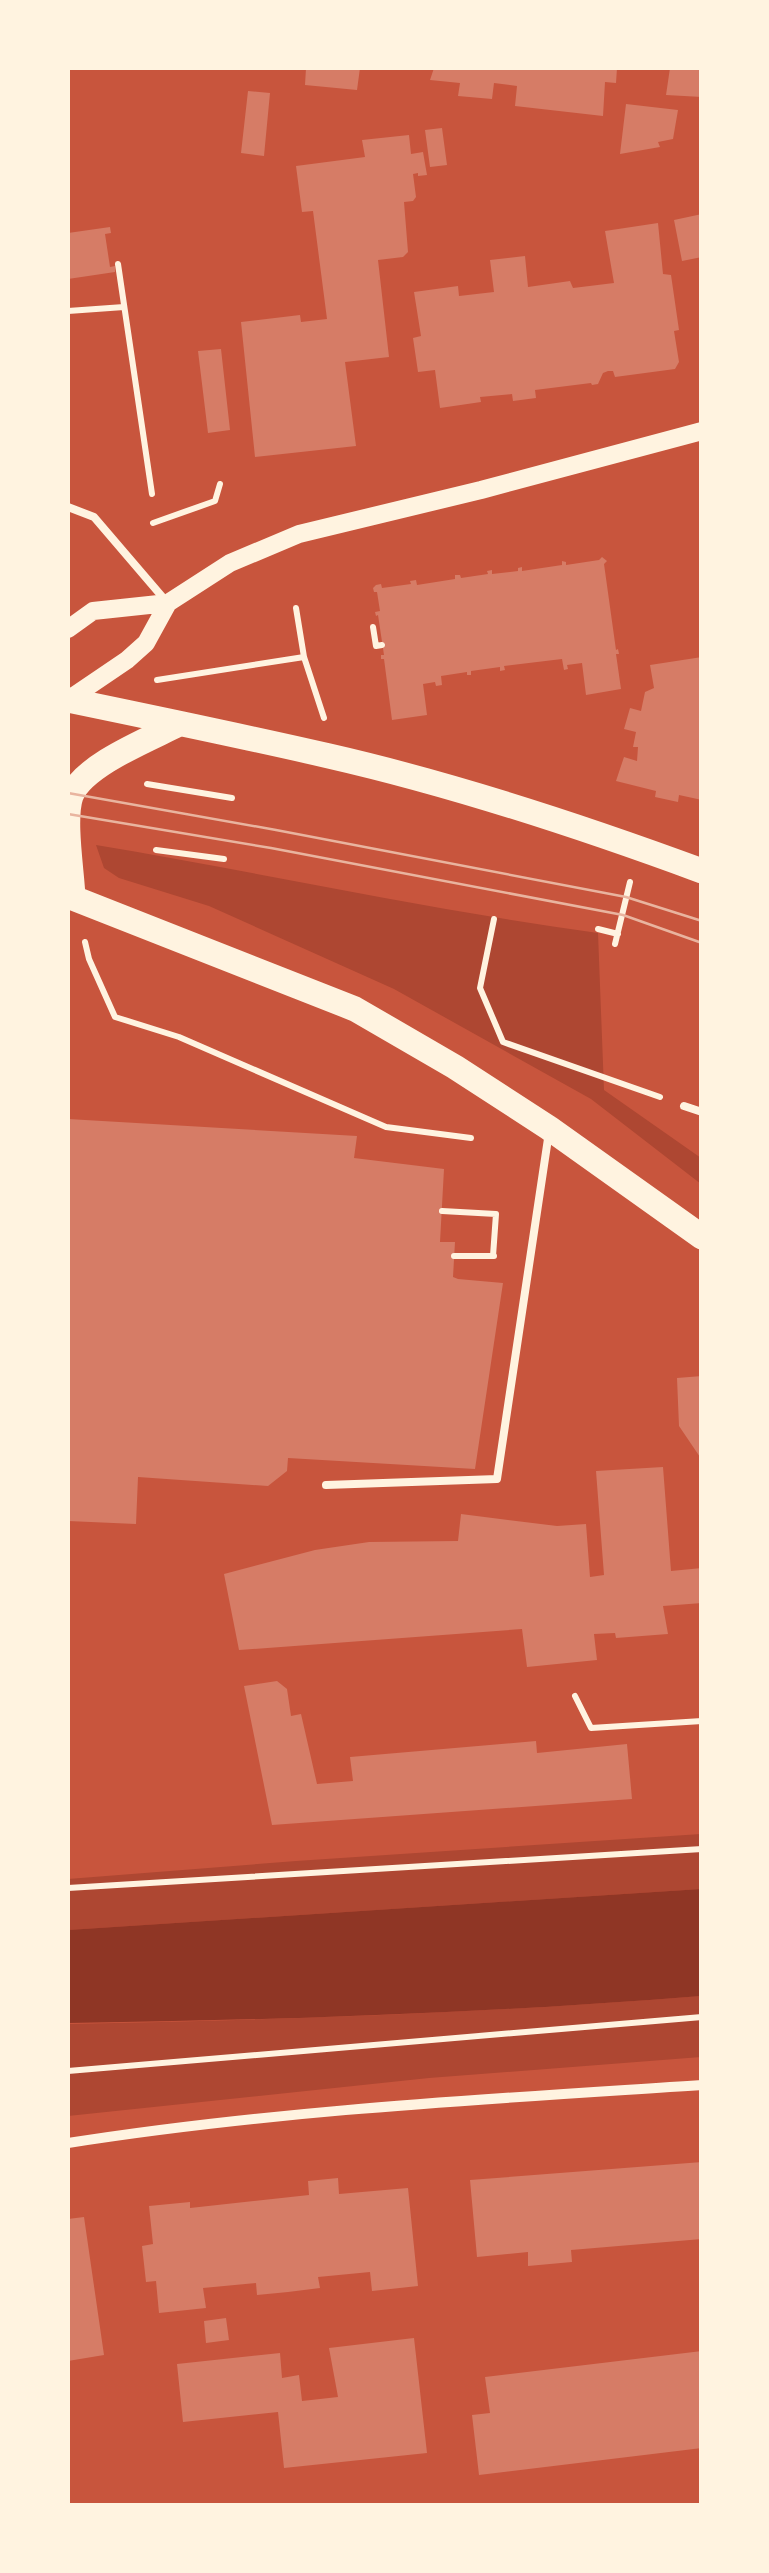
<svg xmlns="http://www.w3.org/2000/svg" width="769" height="2573" font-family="'Fira Sans',sans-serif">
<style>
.green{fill:#ae4732}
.water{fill:#8f3625}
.building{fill:#d67c66}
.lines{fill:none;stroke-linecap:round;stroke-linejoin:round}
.path{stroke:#fff3e0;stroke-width:6}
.service{stroke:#fff3e0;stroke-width:8}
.minor{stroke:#fff3e0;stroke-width:10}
.tertiary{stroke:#fff3e0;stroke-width:18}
.primary{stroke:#fff3e0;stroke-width:25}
.tram{stroke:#e9b49f;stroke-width:2.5}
</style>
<rect width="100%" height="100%" fill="#c8553d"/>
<path class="green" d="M96 845C263 873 430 910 598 933L604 1090 701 1158V1184L591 1099 394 989 209 906 119 878 104 868Z
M701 1834V1889L68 1930V1879L296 1861Z
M701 1996V2057L429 2078 68 2116V2024C279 2020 490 2013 701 1996Z"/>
<path class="water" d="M701 1889V1996C490 2013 279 2020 68 2023V1930Z"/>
<path class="building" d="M306 68H360L357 90 305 85Z
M434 68H617L616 83 605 82 603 116 515 106 517 86 494 83 492 99 458 96 460 83 430 80Z
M670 68H702V97L666 95Z
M248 91 270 93 264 156 241 153Z
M626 104 678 110 673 139 658 142 660 147 620 154Z
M442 128 447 165 430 167 425 130Z
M409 135 411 154 423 152 427 175 418 176V173L413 174 416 197 413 201 404 202 408 252 403 257 378 260 389 357 345 362 356 446 255 457 241 322 300 315 301 322 327 319 313 211 302 212 296 166 365 157 362 140Z
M702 214V257L682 261 674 220Z
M658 223 663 274 671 275 679 330 674 331 679 362 675 369 615 377 613 371H608L603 373 598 384 592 385 591 383 535 390 536 398 513 401 512 394 480 397 481 402 440 408 435 370 418 372 413 338 421 336 414 292 458 286 459 296 494 292 490 260 525 256 528 287 570 281 573 288 614 283 605 231Z
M110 227 111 233 105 234 110 267 115 266V272L68 279V233Z
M221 349 230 430 208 433 198 351Z
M602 557 607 561 604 564 616 650 618 649 619 654H616L621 689 586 695 582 663 567 665 568 669 564 670 562 659 504 666 505 670 500 671V667L471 671V675H467V672L441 676 442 685 436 686 435 682 423 684 427 715 392 720 384 659H381V655H384L378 615 376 616 375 612 380 611 377 592H374L373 588 376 585 381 584 382 588 411 584 410 581 416 580 417 585 455 579V575H460L461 578 488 574 487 571 492 570V574L518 571V568L522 567V571L562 565V561L566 562V565L599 560Z
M702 657V800L679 795 678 802 655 797 656 791 616 781 624 757 637 761 638 747H633L636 732 624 729 630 708 641 711 645 692 654 688 650 665Z
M68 1119 357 1136 354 1158 444 1169 440 1242H455L453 1277 458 1279 503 1283 475 1469 288 1458 287 1471 268 1486 138 1477 136 1524 68 1521Z
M702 1376V1460L679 1426 677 1378Z
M663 1467 671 1571 702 1568V1603L663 1606 668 1634 616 1638 615 1633 594 1634 597 1660 527 1667 522 1629 239 1650 224 1574 315 1550 369 1542 458 1541 461 1514 557 1526 586 1524 590 1577 604 1575 596 1471Z
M277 1681 287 1689 291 1716 301 1714 317 1784 353 1781 350 1757 536 1741 537 1753 627 1744 632 1799 272 1825 244 1686Z
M702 2162V2239L571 2250 572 2262 528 2266V2252L477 2257 470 2180Z
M338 2178 339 2194 408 2188 418 2286 372 2291 370 2272 318 2277 320 2288 288 2292 257 2295 256 2283 203 2288 206 2308 159 2313 156 2281 146 2282 142 2246 153 2244 149 2206 190 2202V2208L309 2195 308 2181Z
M84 2217 104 2355 68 2361V2219Z
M226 2318 229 2340 206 2343 204 2321Z
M414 2338 427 2453 284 2468 278 2412 183 2422 177 2364 280 2353 282 2378 299 2375 302 2401 338 2397 329 2348Z
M702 2351V2448L479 2475 472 2415 490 2413 485 2377Z"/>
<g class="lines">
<path class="path" d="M118 264 152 494
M68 311 124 307
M153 523 215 501 220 484
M296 608 304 657 324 718
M373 627 376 646 382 645
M157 680 304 657
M147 784 232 798
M156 850 224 859
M494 919 480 988 503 1042 660 1097
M598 929 618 934
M85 942 89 959 115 1017 179 1037 386 1127 471 1138
M615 944 630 882
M442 1211 496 1214 493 1256
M454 1256H494
M575 1696 591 1728 702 1721
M68 1888 702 1849
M68 2071 702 2017"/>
<path class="service" d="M68 507 94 517 165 600
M684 1106 702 1112
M326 1485 497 1479 549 1132"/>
<path class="minor" d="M68 2143C277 2110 490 2099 702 2085"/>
<path class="tertiary" d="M68 629 93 611 168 603 230 563 299 534 481 490 702 431
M68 700 127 660 146 643 168 603"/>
<path class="primary" d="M68 700C155 718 242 736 329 756 456 785 580 826 702 871
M68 896 355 1009 455 1067 549 1128 702 1237
M73 897C72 872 63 819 71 796 83 765 150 739 179 724"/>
<path class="tram" d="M68 793 276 830 626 897 702 921
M68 814 271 848 623 915 702 943"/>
</g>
<rect width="769" height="2573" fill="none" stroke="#fff3e0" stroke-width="140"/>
</svg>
